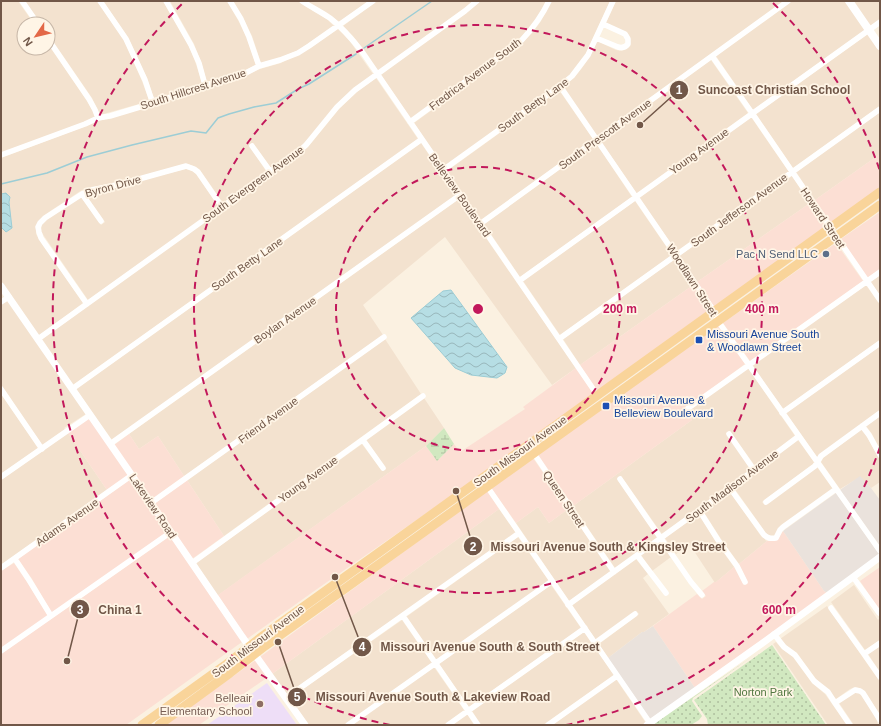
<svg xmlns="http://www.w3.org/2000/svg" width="881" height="726" font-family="Arial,sans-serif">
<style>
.residential{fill:#f3e2cf}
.commercial{fill:#fcdfd4}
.industrial{fill:#eae2dc}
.education{fill:#eedef7}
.wetland{fill:url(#wetland-marsh)}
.park{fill:url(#park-dots)}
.water{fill:url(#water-waves);stroke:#9ccdd5}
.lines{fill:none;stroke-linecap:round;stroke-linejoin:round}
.stream{stroke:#9ccdd5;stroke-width:1.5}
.minor{stroke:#fff;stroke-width:5.5}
.tertiary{stroke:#fff;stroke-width:7}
.secondary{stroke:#fff;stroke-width:8}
.primary{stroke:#f9d49a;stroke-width:9}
.ring{fill:none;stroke:#c2185b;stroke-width:2;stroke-dasharray:7 5}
.service-dot{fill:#5c6f8a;stroke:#fff5e6;stroke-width:1.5}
.transit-dot{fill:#1a4fb4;stroke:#fff5e6;stroke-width:1.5}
.education-dot{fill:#8d6e63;stroke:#fff5e6;stroke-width:1.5}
.labels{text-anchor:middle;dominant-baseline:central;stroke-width:3.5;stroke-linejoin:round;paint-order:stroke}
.street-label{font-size:11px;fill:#715748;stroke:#fff5e6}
.service-label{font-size:11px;fill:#4e5e75;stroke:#fff5e6;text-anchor:end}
.transit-label{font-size:11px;fill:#164399;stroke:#fff5e6;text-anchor:start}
.park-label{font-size:11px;fill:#527841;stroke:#fff5e6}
.education-label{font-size:11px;fill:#785e54;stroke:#fff5e6;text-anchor:end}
.centre{fill:#c2185b;stroke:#fff5e6;stroke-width:2}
.ring-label{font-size:12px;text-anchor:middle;font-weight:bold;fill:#c2185b;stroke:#fff5e6;stroke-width:3.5;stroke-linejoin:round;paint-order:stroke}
.leader{fill:none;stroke:#715748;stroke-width:1.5}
.callout-dot{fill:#715748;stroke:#fff5e6;stroke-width:1.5}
.mark-label{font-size:12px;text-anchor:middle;font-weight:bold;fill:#fff}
.callout-label{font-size:12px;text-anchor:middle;font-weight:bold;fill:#715748;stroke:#fff5e6;stroke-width:3.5;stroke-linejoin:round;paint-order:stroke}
</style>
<defs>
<pattern id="wetland-marsh" width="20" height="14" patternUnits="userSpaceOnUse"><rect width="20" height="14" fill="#d1e8c0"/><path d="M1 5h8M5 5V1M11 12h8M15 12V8" fill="none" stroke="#aebf9e"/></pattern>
<pattern id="park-dots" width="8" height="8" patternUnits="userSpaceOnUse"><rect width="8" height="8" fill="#d1e8c0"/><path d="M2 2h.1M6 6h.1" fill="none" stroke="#aebf9e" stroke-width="1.8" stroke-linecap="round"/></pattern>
<pattern id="water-waves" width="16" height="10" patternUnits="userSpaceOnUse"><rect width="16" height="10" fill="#b6dee4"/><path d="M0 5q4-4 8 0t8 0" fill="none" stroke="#98b7bb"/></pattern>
</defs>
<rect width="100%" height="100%" fill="#fbf1e1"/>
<path class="residential" d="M1 1H18L34 24H24V48H48V44L87 101 93 111 95 117 85 122 1 153Z
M25 1H97L124 40 142 81 149 100 139 104 100 115 97 108 92 98 48 34V24H41Z
M103 1H163L189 46 196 64 202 83 187 90 164 97 154 98 147 78 128 37Z
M170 1H227L238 20 247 38 256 65 243 71 219 79 207 82 201 62 194 44Z
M233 1H298L328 20 334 26 297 51 279 58 261 63 252 36 243 18Z
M307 1H369L339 22 331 16Z
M377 1H473L463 9 378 71 353 36 343 26Z
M480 1H546L537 18 529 29 519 39 411 119 381 75Z
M551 1H610L586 54 570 75 558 84 444 167 414 123 514 50 522 43 533 32 541 21Z
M616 1H784L597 136 563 87 574 78 582 68 590 56 597 41 616 50 622 51 626 49 630 38 629 35 627 33 606 23Z
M792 1H845L865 30 753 110 716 56Z
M852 1H880V20L870 26Z
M338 29 349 40 373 74 292 155 271 168 253 143 249 145 266 171 258 178 223 203 200 170 196 167 191 165 186 164 121 182 91 187 82 190 43 216 36 228V234L39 239 83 303 39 336 1 281V227L6 232 11 223 9 202 10 197 6 193 1 194V158L86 126 98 121 141 109 153 104 164 102 206 87 244 76 260 69 281 63 310 48Z
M868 34 880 51V106L793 168 756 114Z
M711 60 748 113 637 194 600 140Z
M376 78 418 139 73 385 41 340 271 173 295 158 308 147 339 109 357 92Z
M559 90 593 139 481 220 447 171Z
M880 112V154L815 200 796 172Z
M751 117 789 172 677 252 639 198Z
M421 143 456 195 112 440 76 389Z
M596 143 632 197 520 277 484 224Z
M186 169 193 171 196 174 219 207 88 300 44 236 41 231 42 224 46 220 81 197 101 225 105 222 86 195 92 192Z
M792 176 810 203 697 282 679 256Z
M459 199 576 368 552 385 445 237 363 305 383 335 184 476 158 436 139 449 129 434Z
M635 201 672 255 560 335 523 281Z
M675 259 693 285 580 365 563 339Z
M880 275V296L870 282Z
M866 285 880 305V340L783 409 752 365Z
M8 300 86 414 64 428 65 429 42 445 1 385V305Z
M385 339 421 394 224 536 187 480Z
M880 346V410L817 457 786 413Z
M748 368 795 436 755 466 730 431 726 433 751 469 662 534 621 476 617 479 658 538 615 568 573 506 692 420 689 410Z
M1 394 38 448 1 474Z
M424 398 444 428 426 446 217 596 196 563 362 444 382 471 386 469 366 440Z
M880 416V449L872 434 866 426Z
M862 429 867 437 880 460V482L871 488 860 477 840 489 821 462 823 458Z
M68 433 107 490 1 565V480Z
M798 440 814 462 813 464 762 502 765 505 817 467 833 489 774 536H769L766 533 734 488Z
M730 492 761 536 765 539V540L767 541 739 564 721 539 703 511Z
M538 507 549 523 568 509 611 571 569 601 516 523Z
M499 509 516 533 287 694 272 674Z
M699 514 716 542 734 567 715 583 690 545 676 554 665 538Z
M518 537 549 581 436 660 406 617Z
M660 542 671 557 652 571 641 555Z
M636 559 648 574 643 578 669 614 644 632H642L608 658 599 644 639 614 636 611 596 640 572 605Z
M551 585 581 628 469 707 439 664Z
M854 585 878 620 880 618V640L865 650 831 602Z
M827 606 880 682V714L865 692 862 689 859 688 855 687 850 689 836 699 816 679 797 653 786 645 780 639Z
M402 620 432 663 344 725H309L290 698Z
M584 632 614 675 543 725H481L472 711Z
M776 642 782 649 793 657 812 683 825 694 847 725H828L773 644Z
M880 646V672L868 654Z
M434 667 464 710 444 725H352Z
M616 679 646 723 643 725H552Z
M855 692 859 693 861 695 876 717 878 725H854L839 703Z
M467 714 474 725H452Z"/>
<path class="commercial" d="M880 154V189L832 224 815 200Z
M810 203 827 227 715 308 697 282Z
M880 212V269L867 278 841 239Z
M836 243 863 281 750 361 723 323Z
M693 285 711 311 598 392 580 365Z
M718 326 745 364 677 414 680 418 689 410 692 420 573 506 537 455Z
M576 368 594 395 516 451 317 589 247 639 218 595 426 446 437 461 454 444 460 452 525 409 523 407Z
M89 418 129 475 107 490 68 433Z
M129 434 139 449 158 436 184 476 152 499 114 445Z
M533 458 568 509 549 523 538 507 516 523 491 488Z
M131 479 167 532 52 613 32 579 18 559Z
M187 480 224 536 192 559 155 503Z
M487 491 499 509 272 674 260 657Z
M783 531 824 591 827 593 695 688 653 626 697 594 702 599 706 596 702 591 714 582H716L734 567 744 585 748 583 739 564 767 541H772L778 539Z
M170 536 242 642 126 725H1V654Z
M14 563 27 582 48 616 1 649V571Z
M880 567V609H879L860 581Z
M256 660 268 677 199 725H164Z"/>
<path class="industrial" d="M860 476 871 488 880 500V546L840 490Z
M836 493 879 554 827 593 824 591 783 531Z
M653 626 695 688 650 719 608 658 642 632H644Z"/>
<path class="education" d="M267 683 297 725H207Z"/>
<path class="wetland" d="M444 428 454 444 437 461 426 446Z"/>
<path class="park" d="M772 645 826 725H708L707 719 694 700Z
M756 654 693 698 692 701 702 716 699 720 691 725H652Z"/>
<path class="water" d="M6 193 10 197 9 202 12 228 6 232 1 227V194Z
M451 290 507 367 505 373 497 378 471 375 455 368 411 318 443 291Z"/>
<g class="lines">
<path class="stream" d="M364 48 432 1
M1 184 47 173 87 157 132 145 191 131 206 133 218 118 229 114 254 107 276 103 298 89 309 84 356 54"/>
<path class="minor" d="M22 1 38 24
M100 1 126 39 145 80 152 101
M166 1 191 45 199 63 205 85
M230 1 241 19 249 37 259 66
M302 1C311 7 321 12 330 18 343 28 353 40 363 53L598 396
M596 38 618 47C622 48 625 48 628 44V39L625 34 603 24
M48 39 89 99 95 110 98 118
M712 56 752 113 880 300
M560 86 714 311 718 321 880 551
M410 122 521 41C532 29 542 16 549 1
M252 146 270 171
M1 155 85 124 98 118 110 116 140 107 152 101 164 99 188 92 205 85 219 82 244 74 259 66 280 60 298 53 309 46 373 1
M443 170 560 86 572 76 588 55 613 1
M82 194 101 221
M480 224 788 1
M519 281 880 22
M1 302 9 297
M87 304 41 238 39 232 38 227 40 223 45 218 82 194 92 190 121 184 186 166 194 169 198 172 222 207
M38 339 222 207 260 180 270 171 293 157 306 145 337 107 355 90 465 11 477 1
M559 339 880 109
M1 389 42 449
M72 389 422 139
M782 413 880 343
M680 414 880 272
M862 426 869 435 880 455
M729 434 754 470
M363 440 383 468
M110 444 460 195
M533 452 614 572
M1 477 90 415
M482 479 650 723
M620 479 691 582 702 595
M730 488 764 535C768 538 770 539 776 538L780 530 783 527 836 489
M766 502 815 466 821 456 880 413
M151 503 384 337
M699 510 718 540 737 566 745 582
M637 555 666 593
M15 559 29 580 51 616
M192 563 423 396
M1 568 132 475
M853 577 879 613 880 612
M568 605 730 488 799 436
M831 608 864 654 880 643
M403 616 478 725
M774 634 784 647 795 655 814 681 828 692 835 703
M595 643 635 614
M1 651 171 532
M864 654 880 677
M286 698 519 533
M348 725 552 581
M448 725 585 628
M548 725 617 676
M850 725 835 703 855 690 860 691 863 693 880 720"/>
<path class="tertiary" d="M1 286 151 503 241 635 305 725
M647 725 764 642 853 577 880 557"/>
<path class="secondary" d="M849 1 880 46"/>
<path class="primary" d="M142 725 224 666 260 638 880 192
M159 725 230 673 265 646 880 205"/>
</g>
<g class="ring">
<circle cx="478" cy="309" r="142"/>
<circle cx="478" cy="309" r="284"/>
<path d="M880 447A425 425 0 0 1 566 725M390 725A425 425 0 0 1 183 3M773 3A425 425 0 0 1 880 171"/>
</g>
<circle class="service-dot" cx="826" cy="254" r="4"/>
<g class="transit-dot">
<rect x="695" y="336" width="8" height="8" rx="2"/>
<rect x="602" y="402" width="8" height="8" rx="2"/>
</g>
<circle class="education-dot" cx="260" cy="704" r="4"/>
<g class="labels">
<g class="street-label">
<text transform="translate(475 74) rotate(-37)">Fredrica Avenue South</text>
<text transform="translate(193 89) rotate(-18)">South Hillcrest Avenue</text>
<text transform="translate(533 105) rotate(-36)">South Betty Lane</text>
<text transform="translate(605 134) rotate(-36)">South Prescott Avenue</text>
<text transform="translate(699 151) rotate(-36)">Young Avenue</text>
<text transform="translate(253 184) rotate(-36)">South Evergreen Avenue</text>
<text transform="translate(113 186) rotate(-15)">Byron Drive</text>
<text transform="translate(460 195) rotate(55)">Belleview Boulevard</text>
<text transform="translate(739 210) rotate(-36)">South Jefferson Avenue</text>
<text transform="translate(823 218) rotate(56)">Howard Street</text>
<text transform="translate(247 264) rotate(-35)">South Betty Lane</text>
<text transform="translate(692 280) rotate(57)">Woodlawn Street</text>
<text transform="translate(285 320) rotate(-35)">Boylan Avenue</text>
<text transform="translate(268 420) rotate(-36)">Friend Avenue</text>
<text transform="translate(520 451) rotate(-36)">South Missouri Avenue</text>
<text transform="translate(308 479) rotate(-36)">Young Avenue</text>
<text transform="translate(732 486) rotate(-37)">South Madison Avenue</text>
<text transform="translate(564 499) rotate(56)">Queen Street</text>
<text transform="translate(153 506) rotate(56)">Lakeview Road</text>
<text transform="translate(67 522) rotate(-35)">Adams Avenue</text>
<text transform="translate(258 641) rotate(-37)">South Missouri Avenue</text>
</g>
<g class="service-label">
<text x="818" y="254">Pac N Send LLC</text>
</g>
<g class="transit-label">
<text x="707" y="334">Missouri Avenue South<tspan x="707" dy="13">&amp; Woodlawn Street</tspan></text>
<text x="614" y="400">Missouri Avenue &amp;<tspan x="614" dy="13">Belleview Boulevard</tspan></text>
</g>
<g class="park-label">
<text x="763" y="692">Norton Park</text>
</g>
<g class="education-label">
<text x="252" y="698">Belleair<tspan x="252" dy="13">Elementary School</tspan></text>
</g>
</g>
<circle cx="478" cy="309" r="6" class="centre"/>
<g class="ring-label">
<text x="620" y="313">200 m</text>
<text x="762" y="313">400 m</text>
<text x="779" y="614">600 m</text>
</g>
<path class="leader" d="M640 125L679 90M456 491L473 546M67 661L80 609M335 577L362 647M278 642L297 697"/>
<g class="callout-dot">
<circle cx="640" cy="125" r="4"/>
<circle cx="456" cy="491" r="4"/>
<circle cx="67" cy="661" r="4"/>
<circle cx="335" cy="577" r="4"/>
<circle cx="278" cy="642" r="4"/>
<circle cx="679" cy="90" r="10"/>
<circle cx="473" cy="546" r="10"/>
<circle cx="80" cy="609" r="10"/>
<circle cx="362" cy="647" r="10"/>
<circle cx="297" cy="697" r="10"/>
</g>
<g class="mark-label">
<text x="679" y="94">1</text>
<text x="473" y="551">2</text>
<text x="80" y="614">3</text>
<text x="362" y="651">4</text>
<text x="297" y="701">5</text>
</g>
<g class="callout-label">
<text x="774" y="94">Suncoast Christian School</text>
<text x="608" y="551">Missouri Avenue South &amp; Kingsley Street</text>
<text x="120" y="614">China 1</text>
<text x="490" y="651">Missouri Avenue South &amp; South Street</text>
<text x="433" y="701">Missouri Avenue South &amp; Lakeview Road</text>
</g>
<rect width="881" height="726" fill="none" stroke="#715748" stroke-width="4"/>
<g transform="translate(36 36) rotate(235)"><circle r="19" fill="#fff5e6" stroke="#c6b6a7"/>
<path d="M0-3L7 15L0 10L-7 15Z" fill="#e36847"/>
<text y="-6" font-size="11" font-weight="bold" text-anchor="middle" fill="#715748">N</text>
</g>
</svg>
